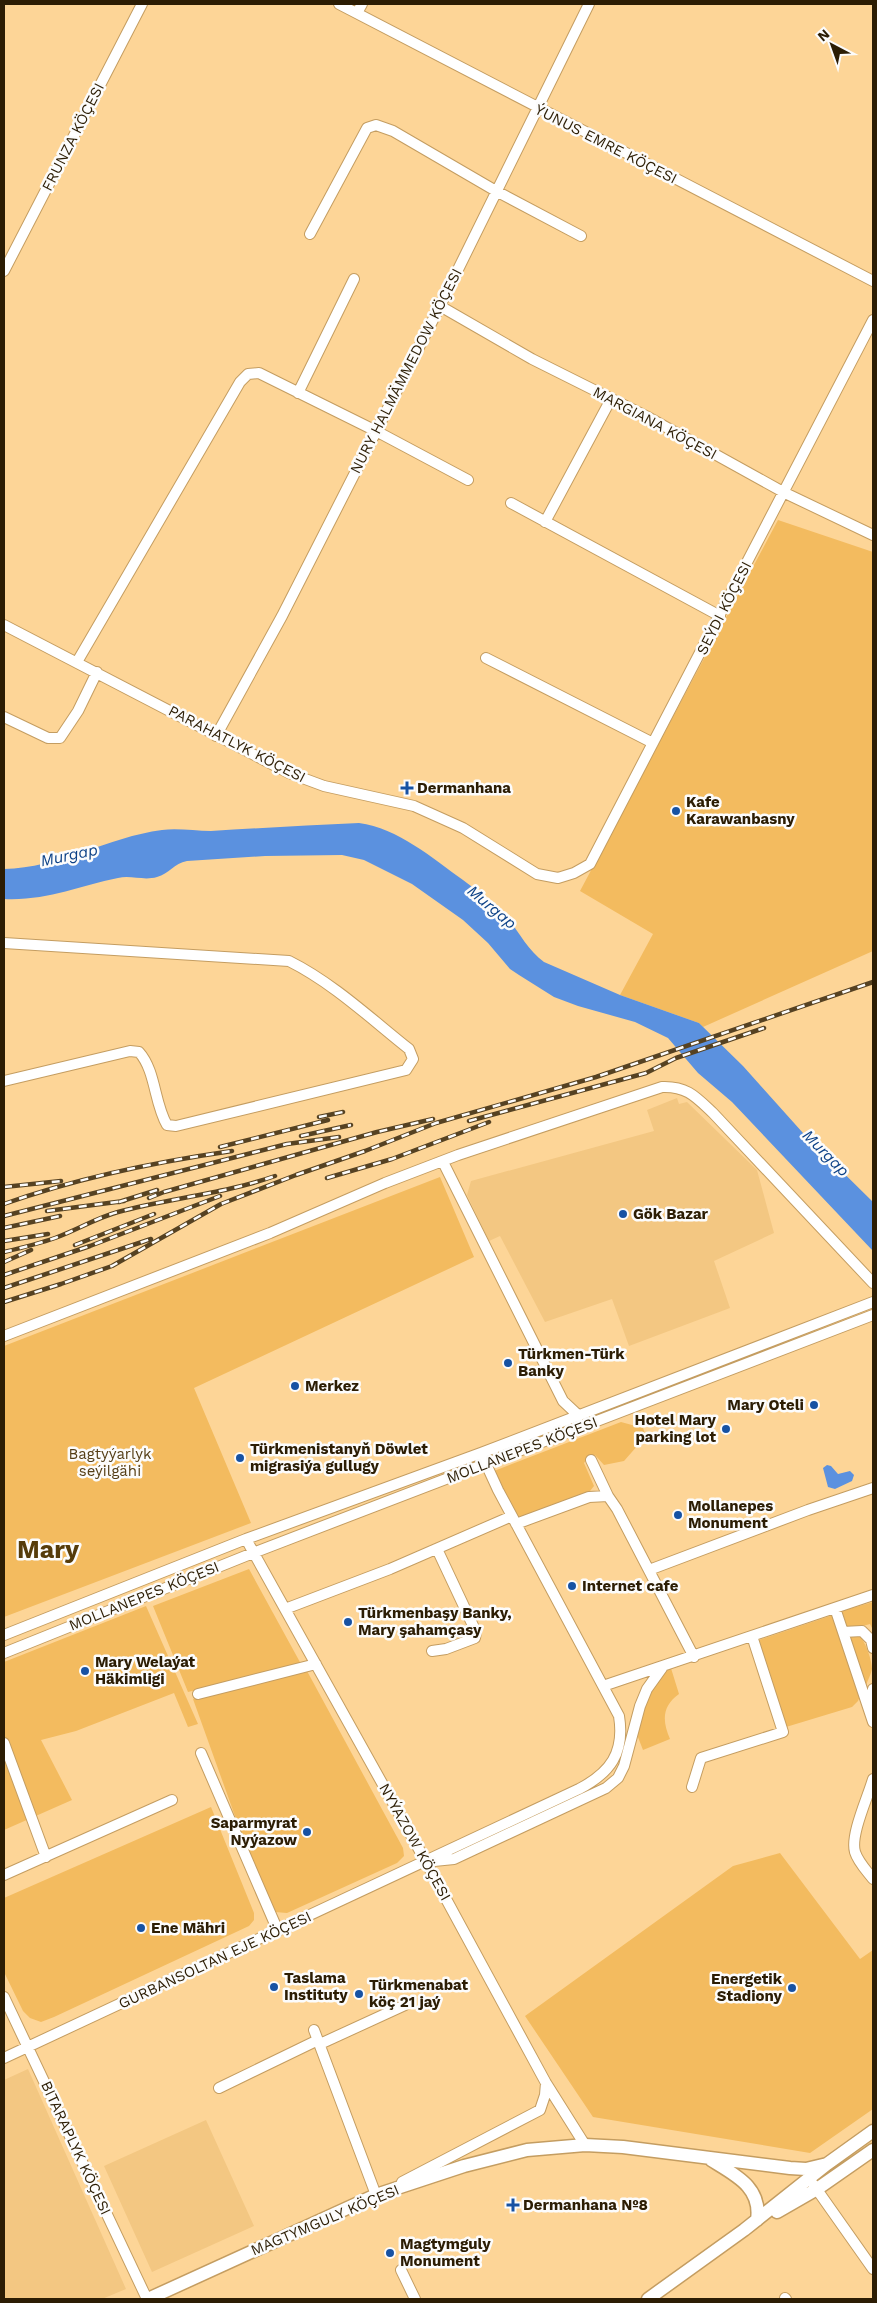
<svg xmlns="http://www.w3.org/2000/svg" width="877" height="2303" font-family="'Work Sans',sans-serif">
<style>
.built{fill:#f3c782}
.green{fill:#f3bb5f}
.water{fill:#5b91df}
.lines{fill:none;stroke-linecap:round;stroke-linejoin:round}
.minor-casing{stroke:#c49d61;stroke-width:12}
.major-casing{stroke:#c49d61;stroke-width:15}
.minor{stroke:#fff;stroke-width:10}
.major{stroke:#fff;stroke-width:12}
.rail-casing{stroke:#564222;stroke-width:4.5}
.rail{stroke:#fcfcfc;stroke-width:2.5;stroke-dasharray:8;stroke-linecap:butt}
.poi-dot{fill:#1752a3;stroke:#fcfcfc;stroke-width:2}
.labels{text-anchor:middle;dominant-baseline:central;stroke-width:5;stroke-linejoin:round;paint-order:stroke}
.street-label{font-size:15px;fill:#2c1d04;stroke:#fcfcfc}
.poi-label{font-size:15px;font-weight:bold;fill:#2c1d04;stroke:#fcfcfc;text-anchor:start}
.park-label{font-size:15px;fill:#553e16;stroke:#fcfcfc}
.water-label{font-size:16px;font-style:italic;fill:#0b4086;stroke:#fcfcfc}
.town-label{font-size:25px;font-weight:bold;fill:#563c0a;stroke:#fcfcfc}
</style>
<rect width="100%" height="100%" fill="#fdd597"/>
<path class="built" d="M677 1098 679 1104 687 1102 757 1170 774 1233 714 1261 730 1308 629 1346 612 1299 545 1322 500 1236 489 1241 467 1195 471 1181 654 1131 647 1110Z
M28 2069 126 2289 102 2299H4V2080Z
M206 2120 254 2226 152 2272 104 2166Z"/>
<path class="green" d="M778 520 873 552V951L703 1027 699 1023 620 995 653 934 580 891Z
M440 1177 474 1257 194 1388 251 1523 4 1617V1346Z
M621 1422 643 1428 646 1436 624 1461 604 1465 595 1455 588 1457 584 1463 594 1486 590 1491 522 1516H517L494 1471Z
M249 1569 301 1664 188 1692 153 1606Z
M873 1602V1630L870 1624 848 1630 842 1611Z
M146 1606 198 1724 188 1727 174 1693 76 1731 41 1740 72 1800 4 1830V1662Z
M833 1615 860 1696 858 1701 852 1707 786 1727 759 1640Z
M858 1634C865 1640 872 1660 872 1669 871 1674 868 1680 866 1685L850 1637Z
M670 1665 679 1694C662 1706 662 1721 670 1739L643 1750 634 1727 647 1689Z
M307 1671 403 1848 404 1856 397 1863 287 1913 275 1912 268 1908 193 1699Z
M211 1807 254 1913V1920L249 1926 54 2017 41 2022 30 2018 23 2011 4 1972V1898Z
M780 1853 860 1959 873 1950V2109L810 2153 593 2117 525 2016 733 1866Z"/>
<path class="water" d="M359 823C398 828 432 858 463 880 476 890 491 899 502 911 517 928 526 949 544 962L620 995 699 1023 743 1066 803 1133 873 1202V1251L732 1102 698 1073 668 1038 635 1022 578 1006 554 997 519 975 510 969 488 943 463 920 412 884 364 860 342 855 265 856 187 861C174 863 169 874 157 877 144 881 131 875 118 878 78 886 47 901 4 899V869C59 868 108 837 162 830 178 828 195 831 211 831 260 828 310 825 359 823Z
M827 1465 831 1466 838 1474 850 1471 854 1475 852 1481 835 1489 828 1487 823 1468Z"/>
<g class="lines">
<defs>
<path id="minor" d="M339 4 873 281
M357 13 362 4
M310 234 367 128 376 125 393 131 496 191 581 236
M4 271 142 4
M440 306 532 359 646 416 785 493 873 535
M298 393 354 279
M511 503 720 616
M545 522 611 399
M4 625 289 773 324 786 414 806 463 828 537 874 558 878 574 873 590 864 604 837 873 320
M486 658 653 743
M77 662 240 382 248 374 259 373 376 431 468 480
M4 717 48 738H60L78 711 97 672
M216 736 282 616 440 306 589 4
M4 943 289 961C333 983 370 1018 409 1049L413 1059 406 1070 176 1126 167 1125C154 1103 156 1071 139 1052L130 1051 4 1081
M443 1162 563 1401 579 1416
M4 1336 270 1233 385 1183 458 1155 662 1087C687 1086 696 1097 713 1113L873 1283
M591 1460 608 1496
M516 1524 589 1497 608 1496 617 1509 694 1657
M246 1539 426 1862 546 2083 585 2145
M649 1570 808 1510 873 1488
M835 1608 873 1722
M285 1609 390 1569 512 1516
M843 1632 862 1631 871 1640 873 1648
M4 1635 246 1539 481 1453 873 1302
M432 1651 446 1649 475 1638 476 1632 437 1549
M4 1653 253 1553 873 1315
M603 1686 873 1595
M198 1694 316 1664
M869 1707 873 1689
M4 1743 46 1857
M201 1753 278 1931
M873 1779C868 1797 850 1835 855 1852 858 1862 867 1871 873 1879
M692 1787 701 1758 783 1732 752 1636
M434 1861 454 1859 606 1788 618 1778 624 1766 640 1706 647 1689 662 1668
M4 1875 172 1800
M4 1997 147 2299
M314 2030 376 2195 383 2192
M320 2044 405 2005
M4 2058 579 1789C610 1773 625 1753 619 1716L498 1490 481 1453
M219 2088 318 2040
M402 2182 540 2110 545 2095 546 2083
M813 2184 873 2269
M401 2270 415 2299
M785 2298 786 2299"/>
<path id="major" d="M711 2160C735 2175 762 2187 757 2220
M777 2212 817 2189 873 2150
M148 2299 376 2195 464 2166 527 2150 585 2145 623 2147 790 2168 806 2169 827 2164
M648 2299 744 2230 827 2164 873 2131"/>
</defs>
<use href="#minor" class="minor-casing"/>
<use href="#major" class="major-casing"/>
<use href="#minor" class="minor"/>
<use href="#major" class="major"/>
<defs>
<path id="rail" d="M319 1117 343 1112
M469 1121 646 1073 676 1058 764 1028
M301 1136 351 1125
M220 1147 328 1120
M327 1178 392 1159 489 1122
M4 1187 61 1181
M149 1198 164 1192 377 1132 433 1119
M119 1202 157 1190
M4 1204C77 1178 155 1162 232 1151
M47 1211 124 1201
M4 1216 287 1144 339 1137
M4 1228 60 1216
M4 1241 48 1234
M75 1245 154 1214
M4 1252C21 1248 38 1244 55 1238 77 1230 96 1218 118 1212 170 1198 224 1194 275 1176
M4 1262 31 1250
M4 1275 90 1246 220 1196
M4 1288 151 1239
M4 1302 61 1284 112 1266 221 1204 296 1175 365 1151 436 1123 596 1077 873 982"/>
</defs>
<use href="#rail" class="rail-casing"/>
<use href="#rail" class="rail"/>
</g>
<g class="poi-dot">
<path d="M404.5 780.5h5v5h5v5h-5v5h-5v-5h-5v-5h5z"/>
<circle cx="676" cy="811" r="5"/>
<circle cx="623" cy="1214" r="5"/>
<circle cx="508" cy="1363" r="5"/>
<circle cx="295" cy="1386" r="5"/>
<circle cx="814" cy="1405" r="5"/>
<circle cx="726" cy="1429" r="5"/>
<circle cx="240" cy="1458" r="5"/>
<circle cx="678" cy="1515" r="5"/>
<circle cx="572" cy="1586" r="5"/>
<circle cx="348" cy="1622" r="5"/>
<circle cx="85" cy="1671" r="5"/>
<circle cx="307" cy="1832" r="5"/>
<circle cx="141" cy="1928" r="5"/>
<circle cx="274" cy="1987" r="5"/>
<circle cx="792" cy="1988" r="5"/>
<circle cx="359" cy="1994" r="5"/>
<path d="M510.5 2197.5h5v5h5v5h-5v5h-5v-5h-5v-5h5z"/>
<circle cx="390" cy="2253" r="5"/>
</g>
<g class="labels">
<g class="street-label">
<text transform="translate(73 137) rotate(-63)">FRUNZA KÖÇESI</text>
<text transform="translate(606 144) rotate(27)">ÝUNUS EMRE KÖÇESI</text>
<text transform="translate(406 371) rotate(-63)">NURY HALMÄMMEDOW KÖÇESI</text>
<text transform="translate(655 423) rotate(28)">MARGIANA KÖÇESI</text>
<text transform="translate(724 608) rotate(-63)">SEÝDI KÖÇESI</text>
<text transform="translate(237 744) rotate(27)">PARAHATLYK KÖÇESI</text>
<text transform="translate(522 1450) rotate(-21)">MOLLANEPES KÖÇESI</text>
<text transform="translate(144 1596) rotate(-22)">MOLLANEPES KÖÇESI</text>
<text transform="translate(415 1842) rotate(61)">NYÝAZOW KÖÇESI</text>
<text transform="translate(215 1960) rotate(-25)">GURBANSOLTAN EJE KÖÇESI</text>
<text transform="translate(76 2148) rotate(65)">BITARAPLYK KÖÇESI</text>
<text transform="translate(325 2220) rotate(-23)">MAGTYMGULY KÖÇESI</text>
</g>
<g class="poi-label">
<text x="417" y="788">Dermanhana</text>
<text x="686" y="802">Kafe<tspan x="686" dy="17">Karawanbasny</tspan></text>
<text x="633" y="1214">Gök Bazar</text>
<text x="518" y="1354">Türkmen-Türk<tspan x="518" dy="17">Banky</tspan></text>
<text x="305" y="1386">Merkez</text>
<text x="804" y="1405" text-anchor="end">Mary Oteli</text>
<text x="716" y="1420" text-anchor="end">Hotel Mary<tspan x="716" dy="17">parking lot</tspan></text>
<text x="250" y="1449">Türkmenistanyň Döwlet<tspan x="250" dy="17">migrasiýa gullugy</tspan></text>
<text x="688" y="1506">Mollanepes<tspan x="688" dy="17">Monument</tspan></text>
<text x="582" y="1586">Internet cafe</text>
<text x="358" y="1613">Türkmenbaşy Banky,<tspan x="358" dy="17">Mary şahamçasy</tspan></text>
<text x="95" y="1662">Mary Welaýat<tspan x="95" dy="17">Häkimligi</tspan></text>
<text x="297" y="1823" text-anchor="end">Saparmyrat<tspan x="297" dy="17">Nyýazow</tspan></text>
<text x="151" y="1928">Ene Mähri</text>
<text x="284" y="1978">Taslama<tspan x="284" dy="17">Instituty</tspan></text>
<text x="782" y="1979" text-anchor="end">Energetik<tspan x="782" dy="17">Stadiony</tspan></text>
<text x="369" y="1985">Türkmenabat<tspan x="369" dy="17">köç 21 jaý</tspan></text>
<text x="523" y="2205">Dermanhana №8</text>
<text x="400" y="2244">Magtymguly<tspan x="400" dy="17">Monument</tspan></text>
</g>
<g class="park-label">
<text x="110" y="1454">Bagtyýarlyk<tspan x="110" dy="17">seýilgähi</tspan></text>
</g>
<g class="water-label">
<text transform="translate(69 855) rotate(-12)">Murgap</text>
<text transform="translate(492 907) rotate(40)">Murgap</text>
<text transform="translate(826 1153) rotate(45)">Murgap</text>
</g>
<g class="town-label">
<text x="48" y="1549">Mary</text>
</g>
</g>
<rect width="877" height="2303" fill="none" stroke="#2c1d04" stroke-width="10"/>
<g transform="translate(832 45) rotate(319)" stroke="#fcfcfc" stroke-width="4" paint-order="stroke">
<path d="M0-4L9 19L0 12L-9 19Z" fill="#2c1d04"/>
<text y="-8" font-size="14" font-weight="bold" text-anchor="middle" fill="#2c1d04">N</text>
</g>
</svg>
